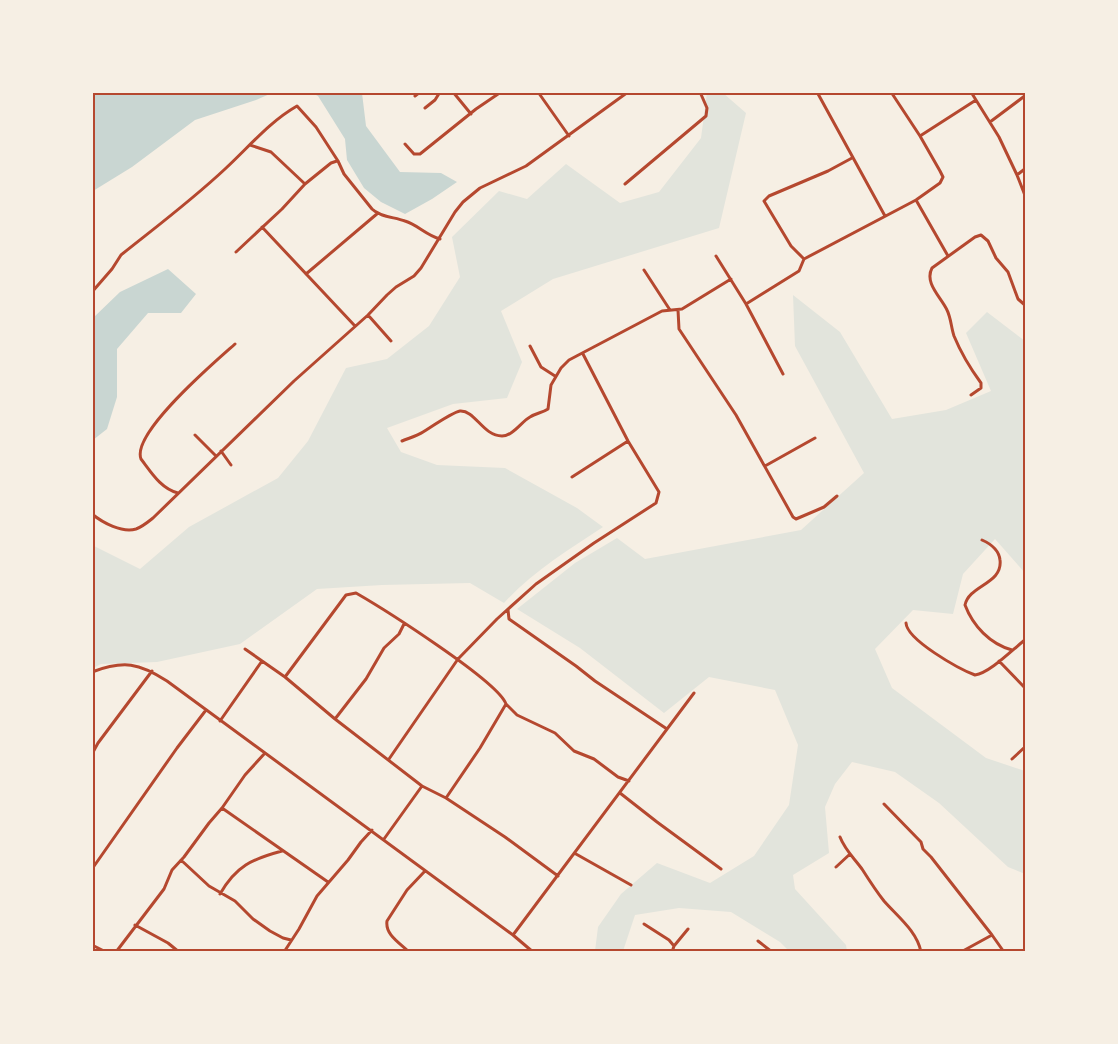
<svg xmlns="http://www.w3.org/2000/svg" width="1118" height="1044" font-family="Rubik,sans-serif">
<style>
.green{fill:#e2e4dc}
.water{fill:#c9d6d2}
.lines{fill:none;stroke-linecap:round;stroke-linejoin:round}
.minor{stroke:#b5482f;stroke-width:3}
.neatline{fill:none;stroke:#b5482f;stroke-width:2}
</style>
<rect width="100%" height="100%" fill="#f6efe4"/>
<path class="green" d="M707 93H723L746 113 719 228 553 279 501 311 522 362 507 398 453 404 387 428 401 452 437 465 505 468 577 508 603 527C568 550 532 572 504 603L470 583 382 585 317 589 240 644 157 662 101 664 93 668 92 545 140 569 189 527 278 478 308 441 346 368 387 359 429 326 460 277 452 237 499 191 527 199 566 164 620 203 659 192 701 138Z
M793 295 840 332 892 419 946 410 991 391 966 333 987 312 1025 341V573L995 539 963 574 953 614 913 610 875 649 892 688 986 758 1025 771V874L1008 867 939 803 895 772 852 762 835 784 825 807 829 853 793 875 795 889 846 945 847 951H789L780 942 731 912 679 908 635 915 623 951H595L598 927 621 894 657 863 710 883 754 856 789 805 798 745 775 690 709 677 664 713 580 648 517 609 575 563 617 538 645 559 801 530 864 473 795 346Z"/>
<path class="water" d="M92 93 93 92 272 93 256 100 195 120 132 167 93 191Z
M312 93H362L366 126 400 172 441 173 457 182 432 199 405 214 381 202 364 188 347 160 345 139 318 96Z
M168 269 196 294 181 313H148L117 349V397L107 429 93 440V318L120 292Z"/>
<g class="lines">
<path class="minor" d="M453 92 471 114
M538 92 569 136
M817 92 885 216
M971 92 999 137 1017 175 1026 198
M415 96 420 92
M425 108 435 100 440 92
M990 122 1026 95
M920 136 976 100
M405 144 414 154H420L476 109 501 92
M250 145 271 152 305 184
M1017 175 1026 168
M625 184 706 116 707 108 700 92
M916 200 948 256
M262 227 355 326
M236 252 282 209 305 184 331 163 337 161
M716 256 746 304 799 271 804 259 916 200 940 183 943 177 940 171 920 136 891 92
M804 259 791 246 764 201 769 196 828 171 852 158
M644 270 670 310
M306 274 378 213
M92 292 112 269 121 255C156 227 192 200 225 169 249 147 269 122 297 106L316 127 338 161 344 174 372 209C380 217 394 217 405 221 418 225 426 235 440 239
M746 304 783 374
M678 310 679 329 736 415 793 517 796 519 824 507 837 496
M368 315 391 341
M530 346 541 367 555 376
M971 395 981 388V383C970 368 961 353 954 336 951 327 951 318 947 310 941 297 924 283 932 268L975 237 981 235 988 241 996 258 1008 272 1018 299 1026 306
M195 435 216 456
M402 441C409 438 417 436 423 432 431 427 453 412 460 411 475 410 483 436 502 436 513 436 521 422 530 417 536 413 542 413 548 409L551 385 561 368 569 360 662 311 682 309 731 279
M221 451 231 465
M765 466 815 438
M572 477 628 441
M178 493C161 489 151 472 141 459 131 433 216 361 235 344
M92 514C103 523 122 533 136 529 142 527 148 522 153 518L294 381 368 315 387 295 396 287 414 276 421 268 455 212 463 202 480 188 526 166 628 92
M982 540C991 544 999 550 1000 560 1003 584 969 585 965 605 973 626 990 644 1012 650
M508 610 509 619 576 666 595 681 667 729
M906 623C907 640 959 669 975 675 990 673 1013 649 1026 639
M245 649 285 677 335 719 422 786 446 798 505 837 558 876
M999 661 1026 689
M92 672C124 660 139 663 167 681L513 935 533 952
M285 677 346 595 356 593C382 608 498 681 506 704L480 748 446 798
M506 704 517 715 555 733 574 751 594 759 618 777 629 781
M335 719 366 679 384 648 399 634 404 624
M220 721 262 661
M92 754 98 743 152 671
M389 759 458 659 497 619 536 584 594 543 656 503 659 492 628 441 583 354
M1012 759 1026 746
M620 793 657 822 721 869
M884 804 921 842 923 849 931 857 992 935
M222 808 328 882
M840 837C845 850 854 858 862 869 869 880 876 891 884 901 897 916 917 931 921 952
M384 839 422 786
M576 854 631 885
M181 860 209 886 235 901 253 919 270 931 283 938 291 940
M836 867 850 854
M92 869 177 748 206 710
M220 894C236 866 252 859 282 851
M644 924 669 940 674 946
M135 925 168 943 179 952
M513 935 694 693
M758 941 772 952
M92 945 106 952
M116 952 164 889 172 870 184 857 209 823 222 808 245 775 265 753
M284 952 299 929 317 896 348 860 361 842 372 830
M409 952C400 943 385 935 387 921L407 890 425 871
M672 952 674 946 688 929
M961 952 992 935 1004 952"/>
</g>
<rect width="1118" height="1044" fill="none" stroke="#f6efe4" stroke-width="188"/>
<rect x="94" y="94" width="930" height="856" class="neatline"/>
</svg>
